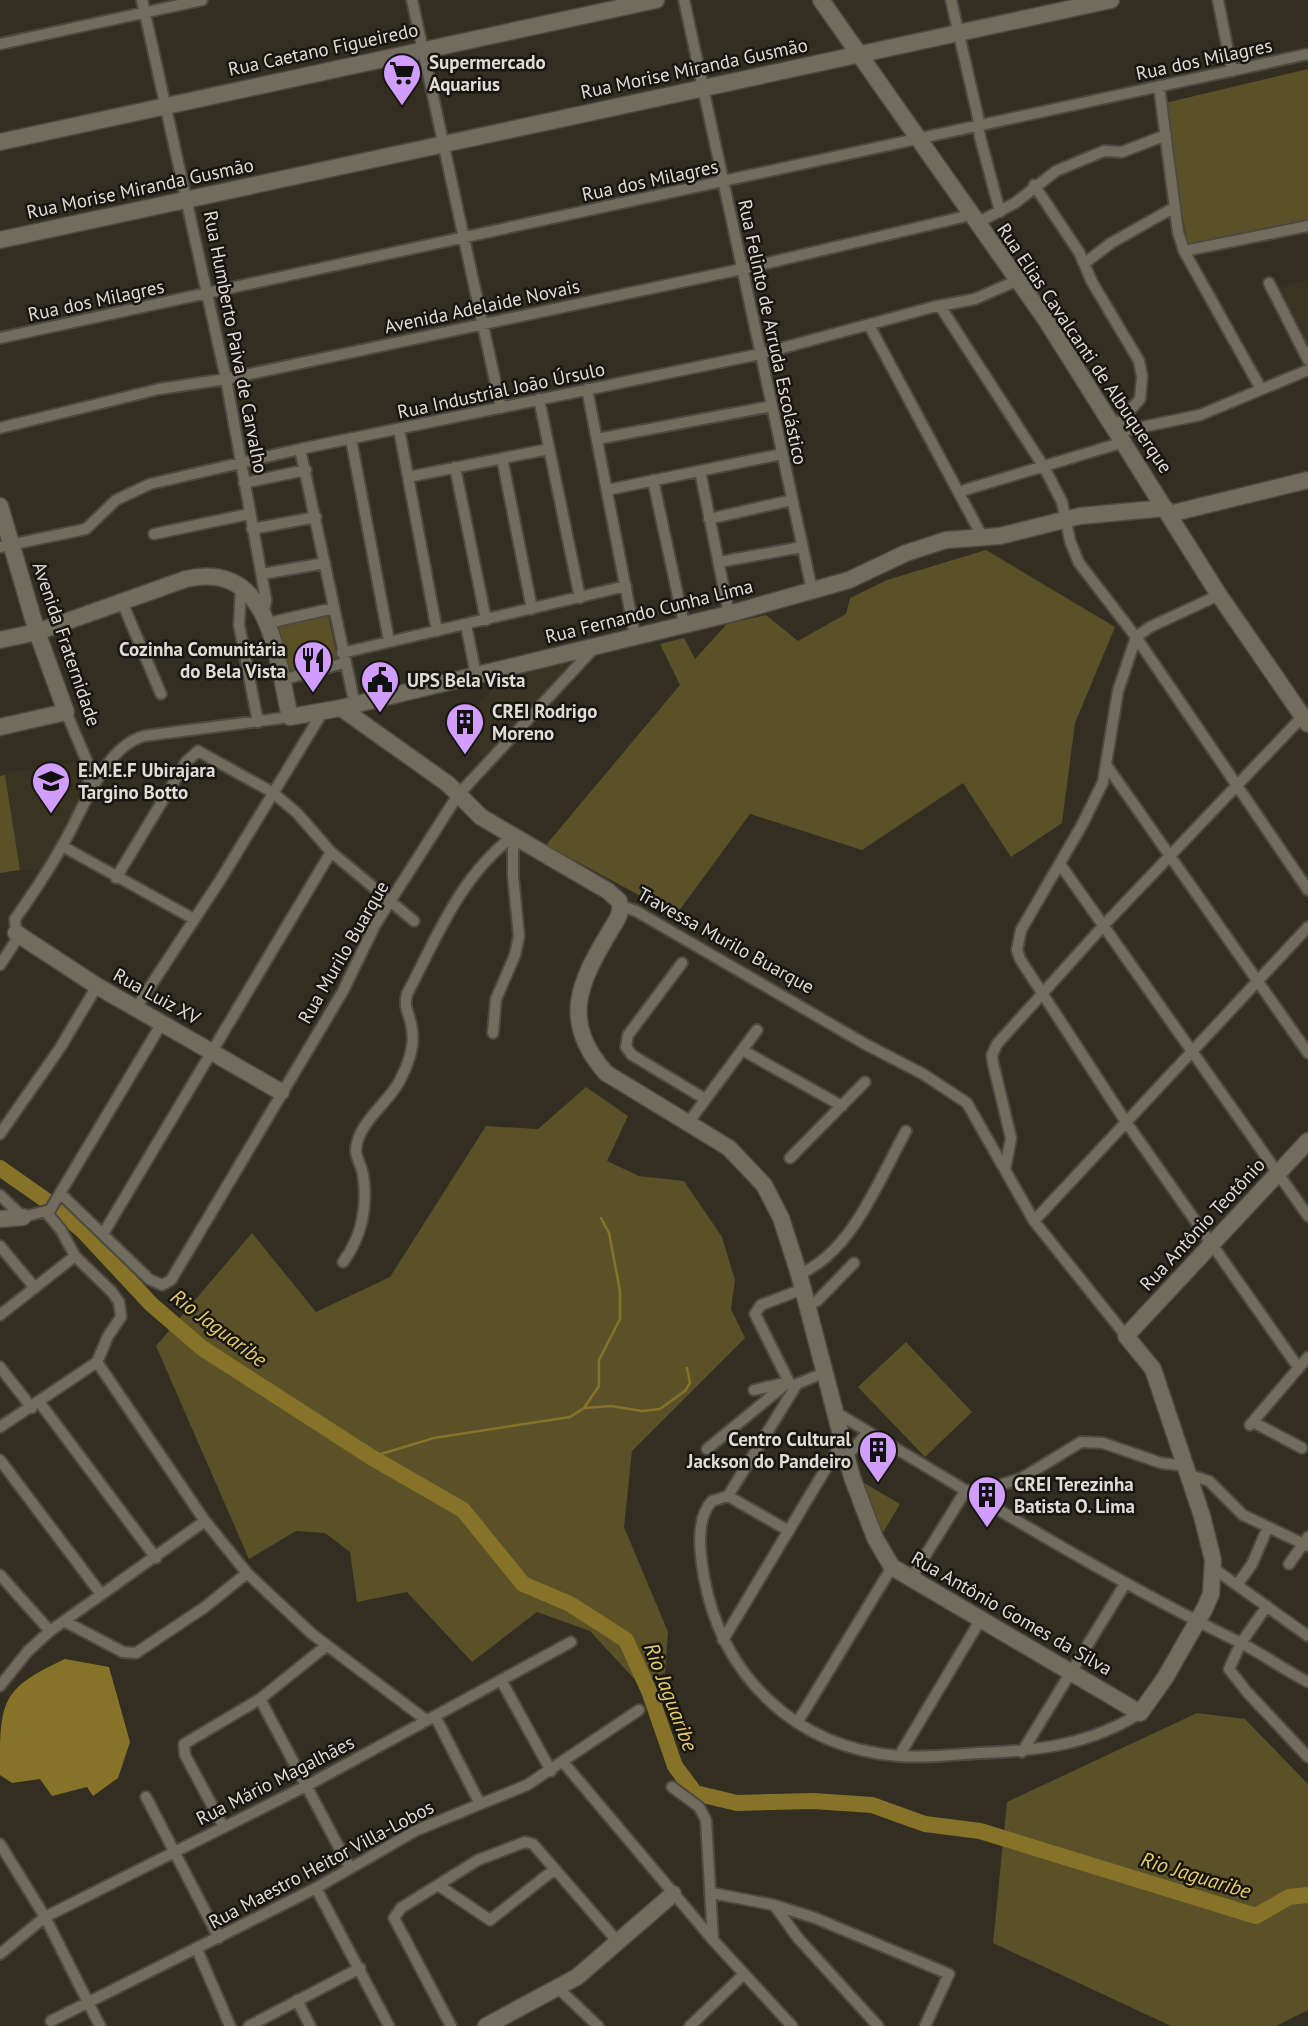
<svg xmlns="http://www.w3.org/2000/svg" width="1308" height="2026" font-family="'PT Sans',sans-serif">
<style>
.built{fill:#393421}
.green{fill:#5b5129}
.water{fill:#867328}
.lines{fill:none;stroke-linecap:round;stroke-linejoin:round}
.stream{stroke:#867328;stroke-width:2.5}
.river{stroke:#867328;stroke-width:16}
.street-casing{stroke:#4c4a40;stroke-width:14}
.secondary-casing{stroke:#4c4a40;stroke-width:19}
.street{stroke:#706c5e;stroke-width:10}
.secondary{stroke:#706c5e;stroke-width:16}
.labels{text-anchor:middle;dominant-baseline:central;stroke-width:5;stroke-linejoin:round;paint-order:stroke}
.street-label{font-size:19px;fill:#dfddd5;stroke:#181611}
.poi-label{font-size:19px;font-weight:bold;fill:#dfddd5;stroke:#181611;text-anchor:start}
.water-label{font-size:21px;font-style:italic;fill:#e8cd67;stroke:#181611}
</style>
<rect width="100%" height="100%" fill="#322e22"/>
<path class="built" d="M1308 280V360L1273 290Z
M567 660 569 668 483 757 453 733 505 675Z
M87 760 91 784 47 871 20 870 5 773Z"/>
<path class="green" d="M1308 69V223L1188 245 1161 104Z
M986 550 1115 627 1075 723 1062 823 1011 857 963 783 862 850 750 814 676 915 546 845 680 685 660 644 684 638 695 659 727 624 766 615 798 641 846 614 850 598 887 580Z
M328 615 338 661 284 674 274 627Z
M5 775 20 870 0 873V776Z
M586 1087 628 1116 607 1161 639 1176 684 1181 722 1237 735 1280 731 1309 745 1338 632 1451 624 1527 668 1632 665 1673 638 1683 590 1631 537 1612 472 1662 407 1592 357 1602 350 1552 325 1533 296 1531 249 1559 156 1346 252 1233 316 1312 390 1277 486 1126 538 1129Z
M906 1342 972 1412 925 1457 858 1387Z
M854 1477 900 1504 878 1541Z
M1197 1713 1245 1719 1308 1784V2010L1276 2026H1171L993 1943 1007 1802Z"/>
<path class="water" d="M65 1659 109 1667 130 1742 118 1778 93 1796 87 1787 52 1796 40 1779 12 1783 0 1775C0 1701 0 1689 65 1659Z"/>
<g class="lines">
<path class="stream" d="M584 1408 611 1406 642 1411 660 1409 685 1391 690 1383 687 1368
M371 1457 434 1438 570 1417 584 1408 599 1386V1360L620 1319V1291L609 1233 601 1218"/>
<path class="river" d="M0 1168 54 1206 84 1232 151 1304 202 1348 371 1457 463 1510 523 1584 570 1604 626 1640 649 1691 675 1766 695 1793 737 1803 813 1801 872 1805 925 1824 980 1831 1256 1916 1289 1897 1308 1895"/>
<defs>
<path id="street" d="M142 0 226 379 266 600 264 611
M412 0 501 408
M684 0 812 590
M951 0 978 117 980 137 1000 212
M1218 0 1232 71
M0 44 202 0
M1159 86 1178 232 1184 251 1261 389
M1034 185 1079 252 1092 282 1139 361 1142 377 1140 399 1115 427
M977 223 1015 203 1056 171 1104 151 1122 152 1166 135
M1184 251 1308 226
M1085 263 1111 243 1175 207
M1269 283 1308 360
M940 306 1044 467 1062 502 1070 541 1079 563 1136 637 1308 890
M869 325 983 538
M0 338 1308 54
M587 389 635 636
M539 399 580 598
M0 428 159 389 226 379 742 269 971 215
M399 429 437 631
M1118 432 1200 415 1308 370
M351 439 389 641
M597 439 772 406
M300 449 355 705
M502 458 532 609
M455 467 486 620
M700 471 729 614
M408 477 549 449
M653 480 684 624
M244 483 306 470
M607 490 782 454
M958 492 1124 442
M709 519 792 500
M252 529 316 517
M154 534 249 514
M0 547 86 529 116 500 150 484 300 449 760 354 933 307 975 299 1018 280
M719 562 802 547
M262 574 325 563
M241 588 239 625 258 722
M1219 595 1150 627 1136 637 1118 691 1103 782 1082 825 1021 930 1017 950 1020 959 1126 1122 1298 1367
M122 602 161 694
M268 623 334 608
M466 625 476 675
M342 653 626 586
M281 680 344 663
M66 712 88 764 89 792
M1107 766 1308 1053
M62 846 192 918
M1060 864 1308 1216
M116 878 186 762 198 751 272 792 297 813 331 852 414 921
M621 906 636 911 865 1044 923 1074 967 1103 1034 1221 1126 1336
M16 933 15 919C32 895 48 871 62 846 82 813 103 747 144 736L290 717
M682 963 628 1035 626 1047 632 1055 705 1099
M0 965 19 936
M136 1008 219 882 322 713
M493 1033 496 999 515 955 519 936 513 876V836
M742 1050 842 1106
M688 1123 757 1030
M0 1134 60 1048 97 986
M790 1158 865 1082
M1005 1170 1011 1138 993 1063 992 1055 997 1044 1104 925 1303 716
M0 1195 23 1217 50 1210 162 1023
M62 1195 149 1279 162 1285 171 1280 343 991 375 925 458 795 595 647
M1034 1221 1308 927
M103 1234 331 852
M0 1246 35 1288
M343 1262C362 1237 368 1205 363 1175 362 1166 355 1157 356 1149 358 1123 387 1104 399 1082 407 1067 415 1047 412 1030 411 1015 403 1010 407 994 438 935 459 878 513 836
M799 1274C852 1253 879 1179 906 1131
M808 1305 817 1301 854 1263
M0 1315 75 1256
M97 1362 205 1521 247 1573 312 1634 426 1720
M0 1367 32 1408
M826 1372 797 1384 728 1496 712 1501C695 1519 700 1554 704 1577 722 1677 796 1748 899 1756 925 1758 952 1755 978 1753 1037 1751 1090 1745 1140 1713
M754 1390 789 1382 755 1314 761 1305 803 1289
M40 1403 156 1558
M837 1413C969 1492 1100 1574 1239 1642 1263 1654 1284 1670 1308 1682
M1253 1422 1302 1448
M1250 1425 1308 1357
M0 1427 97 1362 108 1336 121 1317 119 1302 112 1292 75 1256 61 1230 46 1212
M707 1449 786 1384
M847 1456 868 1432
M0 1460 101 1594
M1189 1475 1209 1481 1243 1515 1308 1546
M972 1494 1022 1478 1081 1442 1103 1443 1161 1463 1186 1466
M728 1496 789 1531
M1289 1564 1308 1537
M1213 1568 1308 1636
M0 1575 50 1631
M910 1580 966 1490
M1237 1585 1252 1564 1268 1527
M1267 1606 1241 1643 1229 1669 1247 1692 1308 1757
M64 1621 123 1652 136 1653 205 1607 247 1573
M723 1640 843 1440
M501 1680 551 1771
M0 1686 28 1651 50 1631 205 1521
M260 1699 350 1868
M435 1716 480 1804
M797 1723 892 1567
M1022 1752 1125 1584
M899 1756 981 1619
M563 1762 713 1940 792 2026
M672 1787 699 1807 706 1820 713 1940
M146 1797 219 1938
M223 1826 185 1755 184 1744 260 1699 326 1646
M0 1844 45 1917 100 2026
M438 1885 490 1920 555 1869
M316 1888 389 2026
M712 1893 774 1905 815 1918 949 1974 925 2026
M774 1905 798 1938 878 2026
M197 1949 230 2026
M0 1954 45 1917 308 1785 571 1642
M558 1988 598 2026
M297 2000 310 2026
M51 2021 316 1888 417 1830 527 1785 639 1710
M249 2026 360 1968
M451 2026 394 1918 401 1908 478 1860 525 1842 533 1844 618 1942
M690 2026 744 1974"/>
<path id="secondary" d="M821 0 1046 320 1219 595 1308 724
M0 142 656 0
M0 240 1111 0
M0 506 37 632 66 712 0 727
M1169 514 1308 480
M0 640 37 632 186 579C272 560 276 658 290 717L341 708 729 614 849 580 906 553 946 540 1000 536 1080 516 1165 508
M341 708 448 784 481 817 608 891 619 901C623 913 616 921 610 931 579 983 560 1021 606 1073L729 1148 764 1185 781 1218 799 1274 852 1477 875 1538 892 1567 1140 1713 1165 1678 1205 1608 1211 1594 1213 1560 1202 1516 1153 1369 1126 1336 1308 1141
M16 933 97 986 281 1092
M0 1219 23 1217
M486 2026 577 1977 673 1894"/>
</defs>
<use href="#street" class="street-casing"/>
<use href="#secondary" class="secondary-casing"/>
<use href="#street" class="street"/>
<use href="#secondary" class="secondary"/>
</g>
<defs>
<symbol id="supermarket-pin" viewBox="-11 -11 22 30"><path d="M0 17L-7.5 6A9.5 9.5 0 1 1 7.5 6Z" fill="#d19dfe" stroke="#181611"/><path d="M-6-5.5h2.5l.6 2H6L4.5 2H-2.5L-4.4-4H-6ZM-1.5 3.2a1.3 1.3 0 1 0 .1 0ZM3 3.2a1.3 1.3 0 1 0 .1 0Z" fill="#111"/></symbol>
<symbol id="restaurant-pin" viewBox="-11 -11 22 30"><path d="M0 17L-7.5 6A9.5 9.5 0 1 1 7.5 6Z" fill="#d19dfe" stroke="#181611"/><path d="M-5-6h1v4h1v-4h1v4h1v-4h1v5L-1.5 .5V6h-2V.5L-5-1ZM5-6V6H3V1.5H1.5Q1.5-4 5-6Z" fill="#111"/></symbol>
<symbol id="civic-pin" viewBox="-11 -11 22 30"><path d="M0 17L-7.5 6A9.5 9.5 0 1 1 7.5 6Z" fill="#d19dfe" stroke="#181611"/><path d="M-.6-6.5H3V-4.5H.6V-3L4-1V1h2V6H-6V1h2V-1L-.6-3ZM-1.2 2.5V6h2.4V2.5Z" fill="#111"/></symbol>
<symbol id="building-pin" viewBox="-11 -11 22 30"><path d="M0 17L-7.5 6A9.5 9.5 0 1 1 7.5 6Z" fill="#d19dfe" stroke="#181611"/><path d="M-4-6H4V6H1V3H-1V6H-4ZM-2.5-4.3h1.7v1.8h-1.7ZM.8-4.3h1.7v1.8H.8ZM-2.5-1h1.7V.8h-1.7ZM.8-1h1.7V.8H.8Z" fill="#111"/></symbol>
<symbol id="school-pin" viewBox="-11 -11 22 30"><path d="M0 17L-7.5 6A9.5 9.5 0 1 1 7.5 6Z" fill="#d19dfe" stroke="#181611"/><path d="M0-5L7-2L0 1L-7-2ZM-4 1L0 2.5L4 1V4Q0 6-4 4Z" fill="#111"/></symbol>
</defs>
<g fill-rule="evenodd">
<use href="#supermarket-pin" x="380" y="51" width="44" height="60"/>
<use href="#restaurant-pin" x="291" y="638" width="44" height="60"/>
<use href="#civic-pin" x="358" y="658" width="44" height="60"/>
<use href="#building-pin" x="443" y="700" width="44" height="60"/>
<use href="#school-pin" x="29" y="759" width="44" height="60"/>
<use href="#building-pin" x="856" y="1428" width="44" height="60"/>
<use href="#building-pin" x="965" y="1473" width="44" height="60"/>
</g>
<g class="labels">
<g class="street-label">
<text transform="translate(323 49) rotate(-12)">Rua Caetano Figueiredo</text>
<text transform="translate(1204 59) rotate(-12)">Rua dos Milagres</text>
<text transform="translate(694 68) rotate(-12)">Rua Morise Miranda Gusmão</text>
<text transform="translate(650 180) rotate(-12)">Rua dos Milagres</text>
<text transform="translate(140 188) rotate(-12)">Rua Morise Miranda Gusmão</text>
<text transform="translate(96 300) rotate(-12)">Rua dos Milagres</text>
<text transform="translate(482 306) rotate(-12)">Avenida Adelaide Novais</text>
<text transform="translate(773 332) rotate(78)">Rua Felinto de Arruda Escolástico</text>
<text transform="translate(236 342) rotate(79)">Rua Humberto Paiva de Carvalho</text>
<text transform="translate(1085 348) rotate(56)">Rua Elias Cavalcanti de Albuquerque</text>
<text transform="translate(501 390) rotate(-12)">Rua Industrial João Úrsulo</text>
<text transform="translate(649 611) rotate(-14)">Rua Fernando Cunha Lima</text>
<text transform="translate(67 644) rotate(71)">Avenida Fraternidade</text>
<text transform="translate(726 940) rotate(29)">Travessa Murilo Buarque</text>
<text transform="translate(343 952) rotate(-60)">Rua Murilo Buarque</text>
<text transform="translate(157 996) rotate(29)">Rua Luiz XV</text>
<text transform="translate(1202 1224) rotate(-47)">Rua Antônio Teotônio</text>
<text transform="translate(1012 1613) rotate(30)">Rua Antônio Gomes da Silva</text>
<text transform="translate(275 1780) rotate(-27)">Rua Mário Magalhães</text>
<text transform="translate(321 1864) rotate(-28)">Rua Maestro Heitor Villa-Lobos</text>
</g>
<g class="poi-label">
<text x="429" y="62">Supermercado<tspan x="429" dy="22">Aquarius</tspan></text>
<text x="286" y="649" text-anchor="end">Cozinha Comunitária<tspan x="286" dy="22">do Bela Vista</tspan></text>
<text x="407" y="680">UPS Bela Vista</text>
<text x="492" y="711">CREI Rodrigo<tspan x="492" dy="22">Moreno</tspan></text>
<text x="78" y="770">E.M.E.F Ubirajara<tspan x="78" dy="22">Targino Botto</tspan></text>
<text x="851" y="1439" text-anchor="end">Centro Cultural<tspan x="851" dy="22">Jackson do Pandeiro</tspan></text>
<text x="1014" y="1484">CREI Terezinha<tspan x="1014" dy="22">Batista O. Lima</tspan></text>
</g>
<g class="water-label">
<text transform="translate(219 1328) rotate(37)">Rio Jaguaribe</text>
<text transform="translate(671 1697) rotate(69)">Rio Jaguaribe</text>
<text transform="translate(1196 1875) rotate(17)">Rio Jaguaribe</text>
</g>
</g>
</svg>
